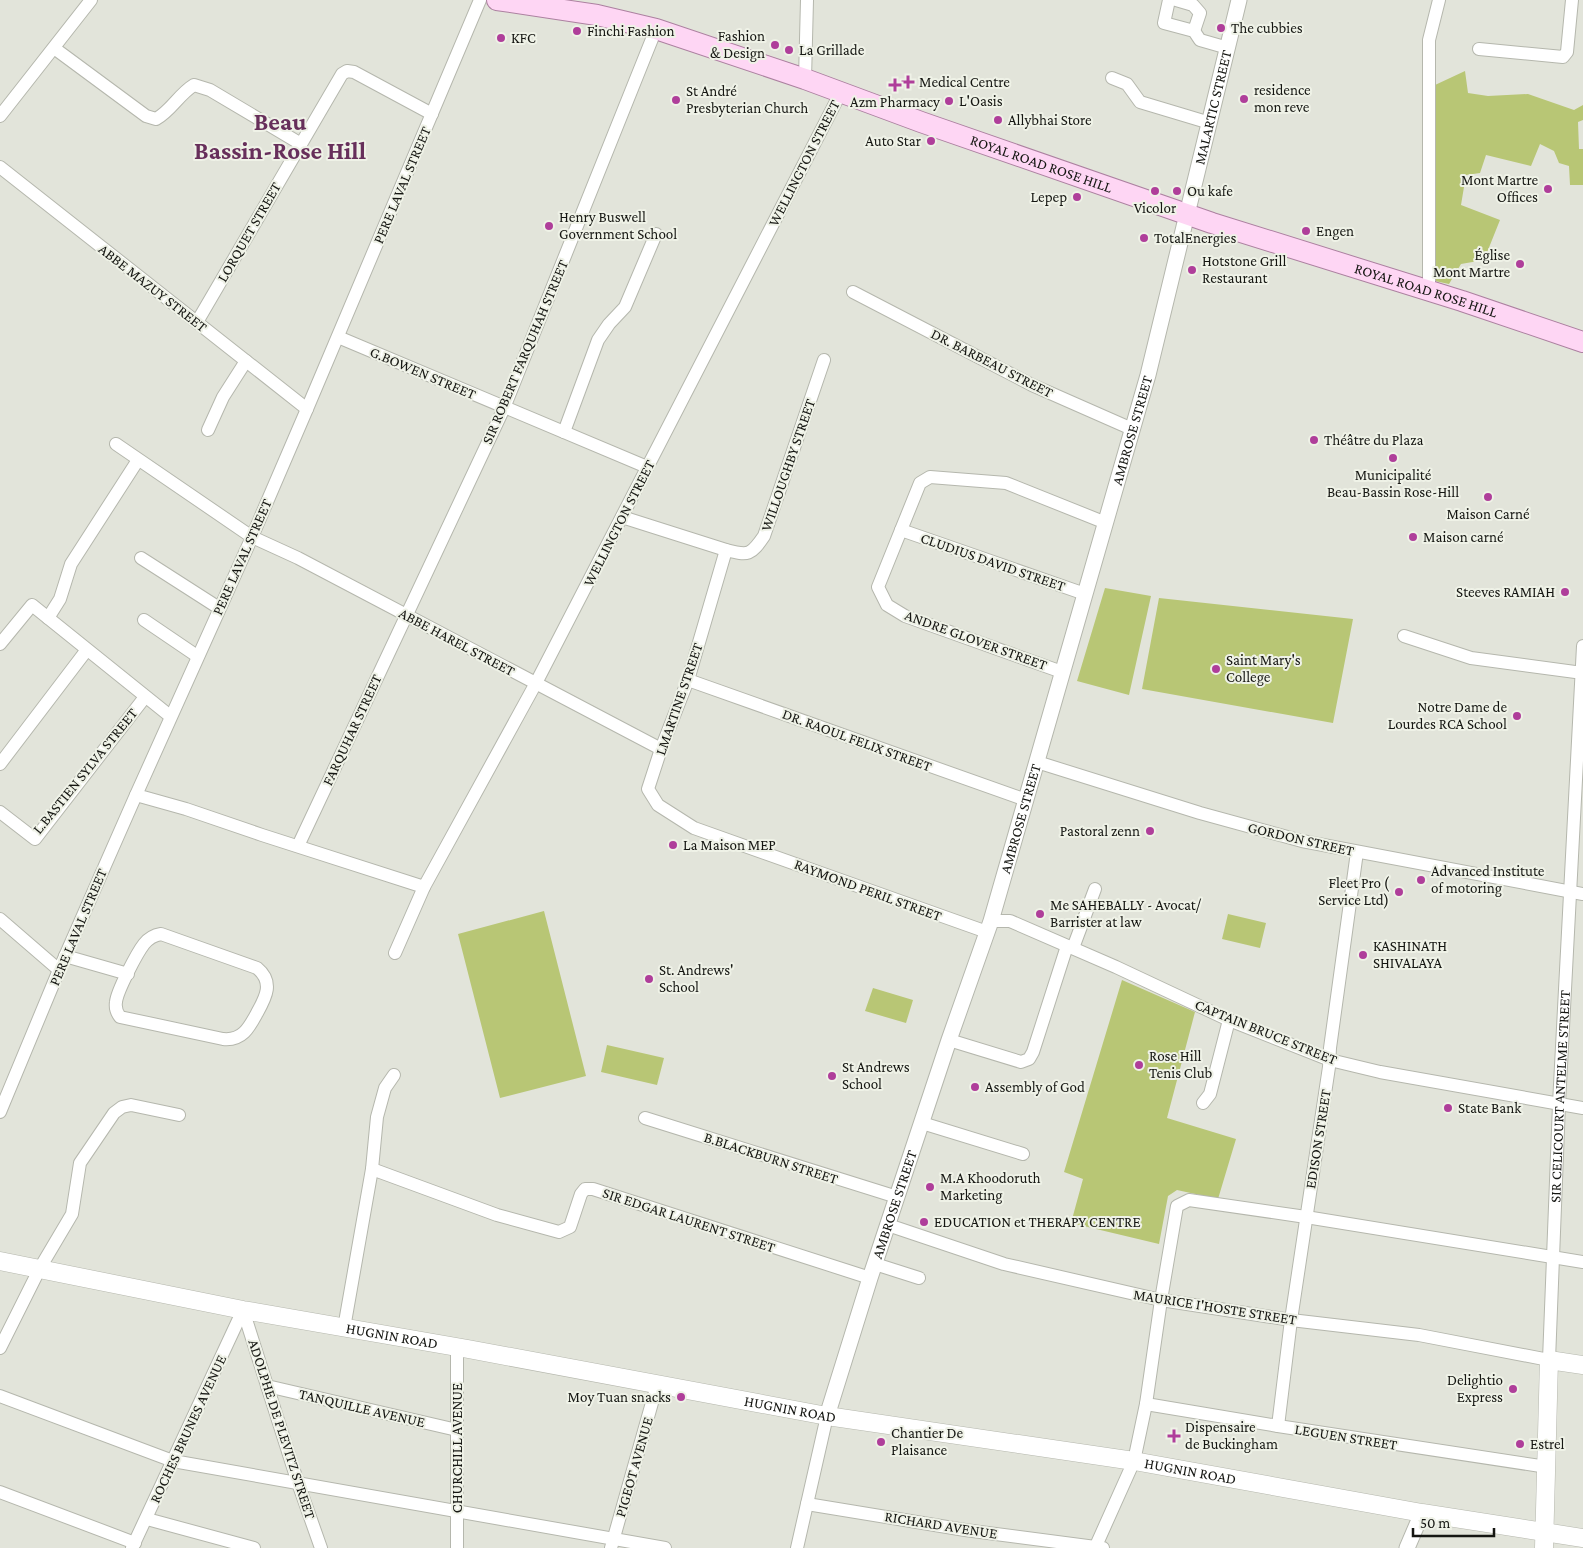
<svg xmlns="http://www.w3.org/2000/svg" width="1583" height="1548" font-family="'Crimson Pro',serif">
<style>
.green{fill:#b8c675}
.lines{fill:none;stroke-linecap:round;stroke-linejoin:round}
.minor-casing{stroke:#b5b7ad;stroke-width:14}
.tertiary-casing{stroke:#b5b7ad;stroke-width:17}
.secondary-casing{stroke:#b5b7ad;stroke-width:19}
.primary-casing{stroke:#ac81a0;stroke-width:22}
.minor{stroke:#fff;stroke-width:12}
.tertiary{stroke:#fff;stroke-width:15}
.secondary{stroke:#fff;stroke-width:18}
.primary{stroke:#fed6f4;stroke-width:20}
.poi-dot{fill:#af3e9a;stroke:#eff2e7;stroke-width:2}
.labels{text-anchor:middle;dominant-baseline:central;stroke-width:4;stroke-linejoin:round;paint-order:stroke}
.poi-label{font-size:15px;fill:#151612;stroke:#eff2e7;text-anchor:start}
.street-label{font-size:15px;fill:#151612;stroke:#eff2e7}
.town-label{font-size:25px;font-weight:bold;fill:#672f5b;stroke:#eff2e7}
</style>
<rect width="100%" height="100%" fill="#e2e4da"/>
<path class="green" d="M1465 71 1468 93 1488 96 1528 94 1574 110 1583 105V120L1578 122 1579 149H1583V185H1570L1569 166 1559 163 1554 151 1540 144 1531 166 1486 155 1480 173 1466 175 1461 205 1500 220 1484 260 1461 264 1449 284 1435 281V85Z
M1105 588 1151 596 1129 695 1077 681Z
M1159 598 1353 619 1333 723 1142 689Z
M544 911 586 1076 500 1098 458 934Z
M1228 914 1266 923 1260 948 1222 939Z
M1122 980 1195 1012 1167 1118 1236 1139 1218 1199 1177 1190 1168 1196 1159 1244 1071 1223 1083 1179 1064 1172Z
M873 988 913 1000 906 1023 865 1011Z
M607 1045 664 1058 657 1085 601 1072Z"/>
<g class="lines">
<defs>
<g id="minor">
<path d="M1169 0 1164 23 1194 31 1200 40 1228 48"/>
<path d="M1176 0 1193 5 1200 13 1194 31"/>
<path d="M54 48 146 116 156 119C171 111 179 94 194 85L210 90 301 144"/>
<path d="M1479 49 1563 57 1567 52 1572 0"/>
<path d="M1112 78 1127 84 1140 102 1210 123"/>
<path d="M805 79 807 0"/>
<path d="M0 116 91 0"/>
<path d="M0 167 307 409"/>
<path d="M1429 291V40L1439 0"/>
<path d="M853 292 1032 385 1132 429"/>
<path d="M197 322 342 74 347 71 354 72 432 114"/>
<path d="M338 337 647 467"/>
<path d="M208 430 223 397 246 361"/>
<path d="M564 432 598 340 609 324 625 307 656 234"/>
<path d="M116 444 252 537 298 558 661 749"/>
<path d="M622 517 726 550C749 556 751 555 764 536L824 360"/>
<path d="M901 530 1085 594"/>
<path d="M726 550 688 680 661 749 648 789 658 805 694 828 987 932"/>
<path d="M141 558 219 608"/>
<path d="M48 618 60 599 71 564 138 460"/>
<path d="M144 620 197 656"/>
<path d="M1404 636 1471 658 1583 673"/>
<path d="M0 644 32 605 170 716"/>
<path d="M1062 672 905 616 887 605 878 587 920 483 930 477 1006 483 1106 523"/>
<path d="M688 680 1026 800"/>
<path d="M1037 762 1200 813 1302 841 1583 894"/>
<path d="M0 764 86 651"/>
<path d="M136 795 186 809 262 835 424 887"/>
<path d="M0 812 35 839 145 697"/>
<path d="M298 846 504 408 656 29"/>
<path d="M0 919 59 970"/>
<path d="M991 921H1010L1116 967 1229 1020 1330 1060 1380 1072 1583 1108"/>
<path d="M161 934 257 968C274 982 266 997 257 1013 249 1028 242 1041 223 1039L120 1017C117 1013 115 1008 116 1002 117 991 137 953 144 944 148 939 155 935 161 934Z"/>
<path d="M1073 948 1095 889"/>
<path d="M395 953 424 887 536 683 841 92"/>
<path d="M65 956 128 974"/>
<path d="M949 1040 1021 1062 1029 1059 1033 1052 1067 946"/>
<path d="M1203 1103 1210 1094 1229 1020"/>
<path d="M0 1112 59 970 136 795 252 537 307 409 480 0"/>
<path d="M645 1118 897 1197"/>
<path d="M922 1123 1023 1154"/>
<path d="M372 1169 377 1117 385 1088 394 1075"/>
<path id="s1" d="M888 1225 1004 1264 1161 1300 1291 1320 1419 1335 1549 1360 1559 1104 1583 646"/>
<path d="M875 1264 919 1278"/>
<path d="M243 1310 298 1483 321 1548"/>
<path d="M344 1328 372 1169 497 1215 559 1232 570 1227 581 1194 585 1189H593L870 1278"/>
<path d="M0 1348 40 1268 72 1214 80 1163 114 1113 122 1107 131 1105 179 1115"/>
<path d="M267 1386 457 1430"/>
<path d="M0 1396 173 1461 665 1548"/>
<path d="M1146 1404 1278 1426 1547 1467"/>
<path d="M1278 1426 1291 1320 1329 1067 1330 1048 1357 852"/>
<path d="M0 1492 135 1543"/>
<path d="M807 1504 965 1530 1103 1548"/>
<path d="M147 1519 254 1548"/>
<path d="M132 1548 243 1310"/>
<path d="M457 1548V1348"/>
<path d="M611 1548 657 1385"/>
<path d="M797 1548 827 1416"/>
<path d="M1095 1548 1134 1461 1146 1404 1161 1300 1177 1206 1189 1200 1306 1217 1583 1262"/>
</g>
<g id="tertiary">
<path id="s2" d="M827 1416 870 1278 949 1040 991 921 1148 375 1239 0"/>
<path d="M1407 1548 1422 1513"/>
</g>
<g id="secondary">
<path id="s3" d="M0 1261 243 1310 468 1349 827 1416 1134 1461 1422 1513 1583 1538"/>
<path d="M1544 1548 1549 1360 1583 1365"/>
</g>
<g id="primary">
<path id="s4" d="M497 0 597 15 656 29 805 79 921 122 1212 223 1462 301 1583 342"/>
</g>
</defs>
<use href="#minor" class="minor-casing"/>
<use href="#tertiary" class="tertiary-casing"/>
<use href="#secondary" class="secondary-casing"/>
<use href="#primary" class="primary-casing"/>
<use href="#minor" class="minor"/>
<use href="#tertiary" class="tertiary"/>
<use href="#secondary" class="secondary"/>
<use href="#primary" class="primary"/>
</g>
<g class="poi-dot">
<circle cx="1221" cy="28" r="5"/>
<circle cx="577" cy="31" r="5"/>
<circle cx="501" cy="38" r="5"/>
<circle cx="775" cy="45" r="5"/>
<circle cx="789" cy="50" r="5"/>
<path d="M905.5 74.5h5v5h5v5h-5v5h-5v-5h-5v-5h5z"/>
<path d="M892.5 77.5h5v5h5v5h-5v5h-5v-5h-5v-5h5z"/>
<circle cx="1244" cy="99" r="5"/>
<circle cx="676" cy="100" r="5"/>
<circle cx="949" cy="101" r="5"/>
<circle cx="998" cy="120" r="5"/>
<circle cx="931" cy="141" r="5"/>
<circle cx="1548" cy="189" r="5"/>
<circle cx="1155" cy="191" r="5"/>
<circle cx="1177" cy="191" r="5"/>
<circle cx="1077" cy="197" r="5"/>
<circle cx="549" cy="226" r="5"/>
<circle cx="1306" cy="231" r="5"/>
<circle cx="1144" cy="238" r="5"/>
<circle cx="1520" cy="264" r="5"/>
<circle cx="1192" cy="270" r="5"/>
<circle cx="1314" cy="440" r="5"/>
<circle cx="1393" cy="458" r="5"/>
<circle cx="1488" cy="497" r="5"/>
<circle cx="1413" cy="537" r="5"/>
<circle cx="1565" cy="592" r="5"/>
<circle cx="1216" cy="669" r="5"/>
<circle cx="1517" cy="716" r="5"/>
<circle cx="1150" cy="831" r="5"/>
<circle cx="673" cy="845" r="5"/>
<circle cx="1421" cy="880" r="5"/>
<circle cx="1399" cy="892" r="5"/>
<circle cx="1040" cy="914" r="5"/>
<circle cx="1363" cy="955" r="5"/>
<circle cx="649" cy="979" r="5"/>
<circle cx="1139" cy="1065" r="5"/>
<circle cx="832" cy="1076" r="5"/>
<circle cx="975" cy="1087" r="5"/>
<circle cx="1448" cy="1108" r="5"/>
<circle cx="930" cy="1187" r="5"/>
<circle cx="924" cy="1222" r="5"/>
<circle cx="1513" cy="1389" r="5"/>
<circle cx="681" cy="1397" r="5"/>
<path d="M1171.5 1428.5h5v5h5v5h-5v5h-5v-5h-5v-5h5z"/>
<circle cx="881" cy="1442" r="5"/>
<circle cx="1520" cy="1444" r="5"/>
</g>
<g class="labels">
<g class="poi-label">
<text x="1231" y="28">The cubbies</text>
<text x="587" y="31">Finchi Fashion</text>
<text x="765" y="36" text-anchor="end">Fashion<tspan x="765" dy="17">&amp; Design</tspan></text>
<text x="511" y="38">KFC</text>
<text x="799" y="50">La Grillade</text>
<text x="919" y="82">Medical Centre</text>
<text x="1254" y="90">residence<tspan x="1254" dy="17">mon reve</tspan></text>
<text x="686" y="91">St André<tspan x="686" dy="17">Presbyterian Church</tspan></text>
<text x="959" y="101">L'Oasis</text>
<text x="895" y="102" text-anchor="middle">Azm Pharmacy</text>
<text x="1008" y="120">Allybhai Store</text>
<text x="921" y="141" text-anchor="end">Auto Star</text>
<text x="1538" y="180" text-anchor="end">Mont Martre<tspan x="1538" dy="17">Offices</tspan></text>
<text x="1187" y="191">Ou kafe</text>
<text x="1067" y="197" text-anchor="end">Lepep</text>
<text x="1155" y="208" text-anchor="middle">Vicolor</text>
<text x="559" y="217">Henry Buswell<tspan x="559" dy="17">Government School</tspan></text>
<text x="1316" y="231">Engen</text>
<text x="1154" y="238">TotalEnergies</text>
<text x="1510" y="255" text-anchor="end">Église<tspan x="1510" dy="17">Mont Martre</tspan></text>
<text x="1202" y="261">Hotstone Grill<tspan x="1202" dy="17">Restaurant</tspan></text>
<text x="1324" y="440">Théâtre du Plaza</text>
<text x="1393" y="475" text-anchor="middle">Municipalité<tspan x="1393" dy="17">Beau-Bassin Rose-Hill</tspan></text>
<text x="1488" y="514" text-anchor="middle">Maison Carné</text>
<text x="1423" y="537">Maison carné</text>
<text x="1555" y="592" text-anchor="end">Steeves RAMIAH</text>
<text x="1226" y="660">Saint Mary's<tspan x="1226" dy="17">College</tspan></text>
<text x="1507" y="707" text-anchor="end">Notre Dame de<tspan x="1507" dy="17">Lourdes RCA School</tspan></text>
<text x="1140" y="831" text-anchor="end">Pastoral zenn</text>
<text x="683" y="845">La Maison MEP</text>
<text x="1431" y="871">Advanced Institute<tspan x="1431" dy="17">of motoring</tspan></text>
<text x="1389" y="883" text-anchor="end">Fleet Pro (<tspan x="1389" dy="17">Service Ltd)</tspan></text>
<text x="1050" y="905">Me SAHEBALLY - Avocat/<tspan x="1050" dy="17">Barrister at law</tspan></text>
<text x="1373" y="946">KASHINATH<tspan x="1373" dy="17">SHIVALAYA</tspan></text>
<text x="659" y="970">St. Andrews'<tspan x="659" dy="17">School</tspan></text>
<text x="1149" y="1056">Rose Hill<tspan x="1149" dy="17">Tenis Club</tspan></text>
<text x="842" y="1067">St Andrews<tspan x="842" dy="17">School</tspan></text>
<text x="985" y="1087">Assembly of God</text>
<text x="1458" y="1108">State Bank</text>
<text x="940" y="1178">M.A Khoodoruth<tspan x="940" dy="17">Marketing</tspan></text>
<text x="934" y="1222">EDUCATION et THERAPY CENTRE</text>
<text x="1503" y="1380" text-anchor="end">Delightio<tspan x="1503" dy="17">Express</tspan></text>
<text x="671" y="1397" text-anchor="end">Moy Tuan snacks</text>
<text x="1185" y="1427">Dispensaire<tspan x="1185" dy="17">de Buckingham</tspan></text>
<text x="891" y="1433">Chantier De<tspan x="891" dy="17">Plaisance</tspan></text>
<text x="1530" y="1444">Estrel</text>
</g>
<g class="street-label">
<text stroke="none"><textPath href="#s2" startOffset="1365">MALARTIC STREET</textPath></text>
<text transform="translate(804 163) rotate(-63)">WELLINGTON STREET</text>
<text stroke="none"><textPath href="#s4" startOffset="570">ROYAL ROAD ROSE HILL</textPath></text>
<text transform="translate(402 185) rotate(-67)">PERE LAVAL STREET</text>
<text transform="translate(249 232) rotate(-60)">LORQUET STREET</text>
<text transform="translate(153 288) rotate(38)">ABBE MAZUY STREET</text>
<text stroke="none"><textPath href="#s4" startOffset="975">ROYAL ROAD ROSE HILL</textPath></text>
<text transform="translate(525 352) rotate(-67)">SIR ROBERT FARQUHAH STREET</text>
<text transform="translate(992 363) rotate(27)">DR. BARBEAU STREET</text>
<text transform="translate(423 373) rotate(23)">G.BOWEN STREET</text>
<text stroke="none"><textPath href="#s2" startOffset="1032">AMBROSE STREET</textPath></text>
<text transform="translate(788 465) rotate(-71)">WILLOUGHBY STREET</text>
<text transform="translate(619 523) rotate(-63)">WELLINGTON STREET</text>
<text transform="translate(242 557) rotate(-66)">PERE LAVAL STREET</text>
<text transform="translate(993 562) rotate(19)">CLUDIUS DAVID STREET</text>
<text transform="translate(976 640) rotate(20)">ANDRE GLOVER STREET</text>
<text transform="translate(457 642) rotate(28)">ABBE HAREL STREET</text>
<text transform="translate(679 699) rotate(-71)">LMARTINE STREET</text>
<text transform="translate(352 730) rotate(-65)">FARQUHAR STREET</text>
<text transform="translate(857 740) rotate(20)">DR. RAOUL FELIX STREET</text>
<text transform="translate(85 771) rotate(-51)">L.BASTIEN SYLVA STREET</text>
<text stroke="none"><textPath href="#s2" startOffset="628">AMBROSE STREET</textPath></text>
<text transform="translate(1301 839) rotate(13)">GORDON STREET</text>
<text transform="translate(868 890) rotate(20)">RAYMOND PERIL STREET</text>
<text transform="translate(78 927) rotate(-67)">PERE LAVAL STREET</text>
<text transform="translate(1266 1032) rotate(22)">CAPTAIN BRUCE STREET</text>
<text stroke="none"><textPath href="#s1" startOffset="940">SIR CELICOURT ANTELME STREET</textPath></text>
<text transform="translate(1318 1139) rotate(-81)">EDISON STREET</text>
<text transform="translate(771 1158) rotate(18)">B.BLACKBURN STREET</text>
<text stroke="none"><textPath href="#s2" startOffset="222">AMBROSE STREET</textPath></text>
<text transform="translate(689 1220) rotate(18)">SIR EDGAR LAURENT STREET</text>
<text transform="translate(1215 1307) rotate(9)">MAURICE I'HOSTE STREET</text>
<text stroke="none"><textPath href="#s3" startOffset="399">HUGNIN ROAD</textPath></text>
<text transform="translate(362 1408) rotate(13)">TANQUILLE AVENUE</text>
<text stroke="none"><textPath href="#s3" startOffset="804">HUGNIN ROAD</textPath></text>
<text transform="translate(188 1429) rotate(-65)">ROCHES BRUNES AVENUE</text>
<text transform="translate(282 1429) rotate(72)">ADOLPHE DE PLEVITZ STREET</text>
<text transform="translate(1346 1437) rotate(9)">LEGUEN STREET</text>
<text transform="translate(457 1448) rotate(-90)">CHURCHILL AVENUE</text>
<text transform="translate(634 1467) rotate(-74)">PIGEOT AVENUE</text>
<text stroke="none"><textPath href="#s3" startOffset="1209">HUGNIN ROAD</textPath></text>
<text transform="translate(941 1525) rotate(9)">RICHARD AVENUE</text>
</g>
<g class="town-label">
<text x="280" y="121">Beau<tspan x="280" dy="29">Bassin-Rose Hill</tspan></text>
</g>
</g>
<path d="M1413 1528v8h81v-8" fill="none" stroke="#151612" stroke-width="2.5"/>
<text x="1420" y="1528" font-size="15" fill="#151612" stroke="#eff2e7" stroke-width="4" paint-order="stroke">50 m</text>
</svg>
